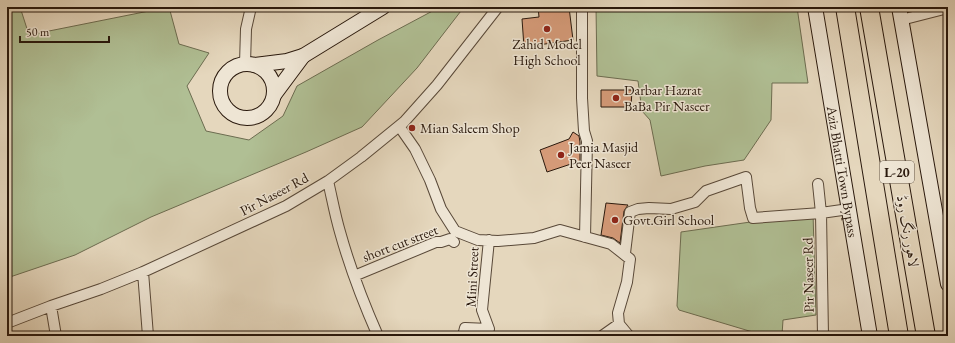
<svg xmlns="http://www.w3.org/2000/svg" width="955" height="343" font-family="'EB Garamond',Amiri,serif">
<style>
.green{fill:#b0bf94;stroke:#6c6c50}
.building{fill:#d69b79;stroke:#29180c}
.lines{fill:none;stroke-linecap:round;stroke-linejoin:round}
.street-casing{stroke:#584838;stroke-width:12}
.secondary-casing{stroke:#29180c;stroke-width:16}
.highway-casing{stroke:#29180c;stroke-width:20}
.street{stroke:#eee5d4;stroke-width:10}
.secondary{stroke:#eee5d4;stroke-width:14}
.highway{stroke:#e5d7bd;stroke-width:18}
.poi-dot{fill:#8f2418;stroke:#eee5d4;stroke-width:1.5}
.labels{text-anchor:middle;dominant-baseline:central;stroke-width:3;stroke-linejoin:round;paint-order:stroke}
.shield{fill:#eee5d4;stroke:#645648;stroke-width:1}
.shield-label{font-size:13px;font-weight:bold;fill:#29180c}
.poi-label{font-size:14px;fill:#29180c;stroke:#eee5d4;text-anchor:start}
.street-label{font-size:14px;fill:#29180c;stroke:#eee5d4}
</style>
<rect width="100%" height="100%" fill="#e5d7bd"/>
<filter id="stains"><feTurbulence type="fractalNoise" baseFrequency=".005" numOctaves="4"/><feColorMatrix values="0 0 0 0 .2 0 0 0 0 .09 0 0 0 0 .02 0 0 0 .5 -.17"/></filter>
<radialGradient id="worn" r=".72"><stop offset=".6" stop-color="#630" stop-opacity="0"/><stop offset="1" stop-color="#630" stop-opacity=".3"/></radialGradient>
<path class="green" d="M7 7H20L29 35 169 7 179 44 209 53 187 86 206 131 249 140 283 116 297 86 378 40 440 7H464L417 68 362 127 306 152 151 217 75 255 7 278Z
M596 7H797L808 83H772L771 120 744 160 705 166 661 176 650 120 642 111 638 81 597 76Z
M813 213 816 315 783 320 782 335 756 333 679 310 677 306 681 232Z"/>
<path class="building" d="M538 7H569L573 40 524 47 522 19 539 17Z
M601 90H632L631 107H601Z
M573 132 579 136 580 142V161L547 172 540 150 569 139Z
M606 203 628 205 624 211 620 243 613 238 601 235Z"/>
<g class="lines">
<defs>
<path id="street" d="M582 7V98L584 131 587 141 585 237
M901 20 948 8
M245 64 246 29 251 7
M399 126 415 149 430 180 441 209 455 231 478 240 498 241 534 238 560 230 611 244 630 259 627 282 618 313 619 324 629 336
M328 181C332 198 335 215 340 232 350 268 363 302 378 336
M818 184 821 213 823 336
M625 253 630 212 638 209 649 208 671 209 695 202 706 191 746 177 750 208 753 218 821 213 849 209
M143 272 148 336
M354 276 436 242H441L450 239 454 242
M51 306 56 336
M7 323 51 306 101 289 143 272 286 206 328 181 361 157 404 122 437 85 498 7
M463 336 465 328 489 329 482 310 489 240
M602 336 619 324"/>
<g id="secondary">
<path id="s1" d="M815 7 870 336"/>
<path d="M899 7 948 284"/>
<circle cx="247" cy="91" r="27"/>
<path d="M254 65 287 61 303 56 383 7"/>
<path d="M274 95 303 56"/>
</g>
<path id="highway" d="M845 7 899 336
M869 7 926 336"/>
</defs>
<use href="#street" class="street-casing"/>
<use href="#secondary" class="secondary-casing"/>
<use href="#highway" class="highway-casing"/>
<use href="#street" class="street"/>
<use href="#secondary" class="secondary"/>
<use href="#highway" class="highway"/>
</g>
<g class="poi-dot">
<circle cx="547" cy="29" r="4"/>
<circle cx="616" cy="98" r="4"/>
<circle cx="412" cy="128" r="4"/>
<circle cx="561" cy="155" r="4"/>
<circle cx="615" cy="220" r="4"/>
</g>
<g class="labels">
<rect class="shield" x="880" y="161" width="34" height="22" rx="3"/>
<g class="shield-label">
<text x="897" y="172">L-20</text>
</g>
<g class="poi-label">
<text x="547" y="44" text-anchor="middle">Zahid Model<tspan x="547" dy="16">High School</tspan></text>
<text x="624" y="90">Darbar Hazrat<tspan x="624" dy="16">BaBa Pir Naseer</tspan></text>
<text x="420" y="128">Mian Saleem Shop</text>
<text x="569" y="147">Jamia Masjid<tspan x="569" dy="16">Peer Naseer</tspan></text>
<text x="623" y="220">Govt.Girl School</text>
</g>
<g class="street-label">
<text stroke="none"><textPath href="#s1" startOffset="167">Aziz Bhatti Town Bypass</textPath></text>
<text transform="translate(274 194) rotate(-28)">Pir Naseer Rd</text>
<text transform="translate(908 231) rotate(80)">لاہور رنگ روڈ</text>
<text transform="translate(400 243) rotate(-21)">short cut street</text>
<text transform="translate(808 275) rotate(-91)">Pir Naseer Rd</text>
<text transform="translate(472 277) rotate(-87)">Mini Street</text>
</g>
</g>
<rect width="955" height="343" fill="none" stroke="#e5d7bd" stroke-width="24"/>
<rect x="8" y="8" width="939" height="327" fill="none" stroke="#29180c" stroke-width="2"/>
<rect x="12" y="12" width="931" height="319" fill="none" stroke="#29180c"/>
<path d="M20 36v6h89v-6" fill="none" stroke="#29180c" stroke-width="2"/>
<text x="26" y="36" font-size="12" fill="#29180c" stroke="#eee5d4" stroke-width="3" paint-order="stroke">50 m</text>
<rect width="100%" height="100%" filter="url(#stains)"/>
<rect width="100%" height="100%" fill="url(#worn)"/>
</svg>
